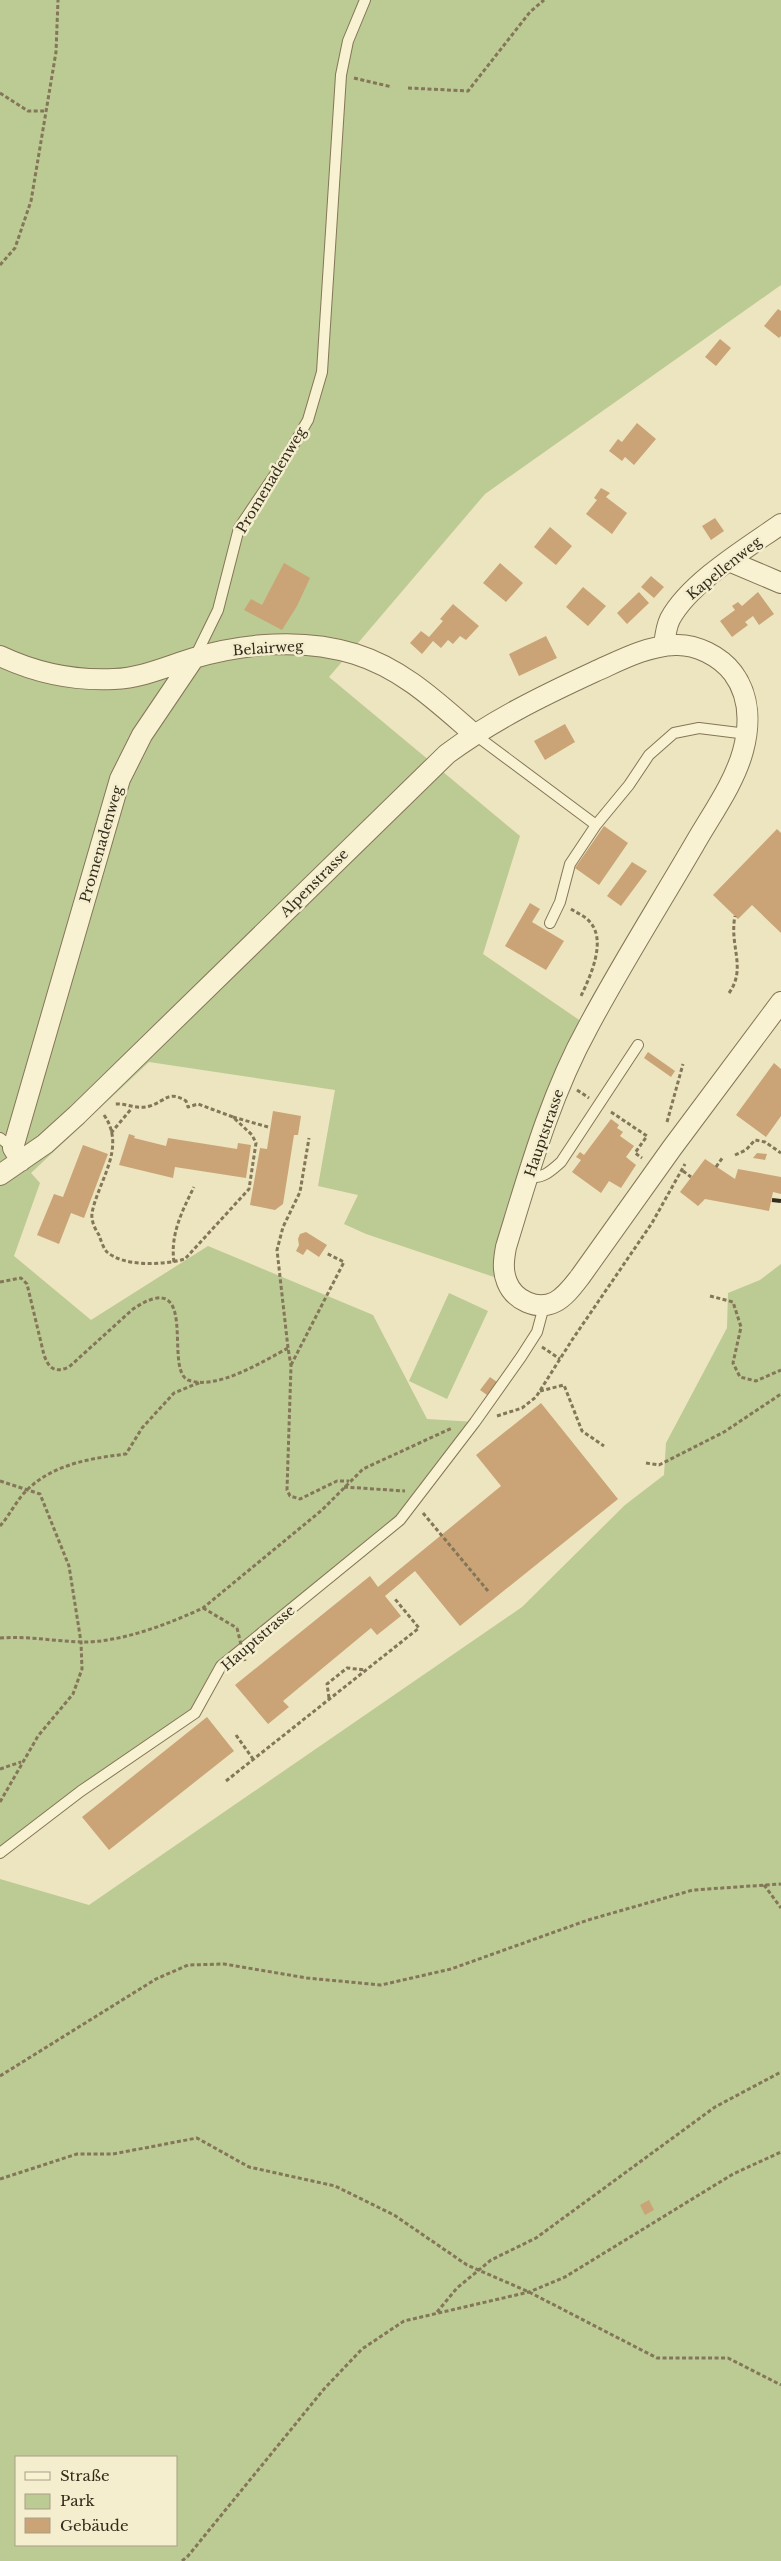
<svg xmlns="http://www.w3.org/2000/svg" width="781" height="2561" font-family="'Libre Baskerville',serif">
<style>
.green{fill:#bcca94;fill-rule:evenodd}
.building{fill:#caa476}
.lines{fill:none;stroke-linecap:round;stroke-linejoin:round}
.service-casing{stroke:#847658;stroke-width:12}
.minor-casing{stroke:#847658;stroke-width:22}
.path{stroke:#847658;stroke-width:3;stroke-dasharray:4 2.5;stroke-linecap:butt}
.service{stroke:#f8f2d2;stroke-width:10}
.minor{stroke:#f8f2d2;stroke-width:20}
.rail{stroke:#342b1c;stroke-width:4;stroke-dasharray:9 9;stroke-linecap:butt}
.path-bridge{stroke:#847658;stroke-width:3;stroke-dasharray:4 2.5;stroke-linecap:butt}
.labels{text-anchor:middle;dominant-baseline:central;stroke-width:5;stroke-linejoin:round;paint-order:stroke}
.street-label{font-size:14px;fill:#342b1c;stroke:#f4eece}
</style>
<rect width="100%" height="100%" fill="#ece5bf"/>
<path class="green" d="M0 0H781V285L485 494 329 677 520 836 483 954 588 1026 553 1102 506 1281 366 1234 344 1224 358 1195 318 1186 335 1090 149 1062 31 1173 40 1183 14 1256 91 1320 208 1246 373 1315 427 1419 475 1422 415 1503 221 1666 195 1713 0 1853Z
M781 1264V2561H0V1879L89 1905 522 1607 625 1505 664 1475 666 1443 727 1328 728 1293 760 1280ZM16 2457H176V2545H16Z
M449 1293 488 1311 447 1399 409 1381Z"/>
<path class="building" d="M778 309 781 311V336L779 338 764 326Z
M720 339 731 348 716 366 705 357Z
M637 423 656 439 634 465 625 457 622 461 609 451 618 439 622 442Z
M601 488 610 493 606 497 627 513 612 534 586 514 597 500 594 498Z
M715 518 724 531 711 540 702 526Z
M550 527 572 546 556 565 534 547Z
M284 563 310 578 297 606 282 630 244 610 251 599 262 605Z
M500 563 523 583 506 602 483 583Z
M651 576 664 587 654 598 641 587Z
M583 587 606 606 588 626 566 607Z
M639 592 649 603 627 624 617 613Z
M758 592 774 614 759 625 753 616 745 622 748 625 732 637 720 621 735 610 732 606 738 602 742 606Z
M453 604 479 626 466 640 460 636 453 644 448 640 441 648 433 641 422 654 410 643 421 631 429 637 443 621 440 619Z
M546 636 557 658 519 676 509 654Z
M565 724 575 742 545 760 534 741Z
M604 826 628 843 599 885 575 868Z
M777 829 781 833V933L752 905 738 919 713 895Z
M632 862 647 871 621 906 607 896Z
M530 903 540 909 532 922 564 941 546 970 505 946Z
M648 1052 675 1071 671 1077 644 1058Z
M774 1063 781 1069V1116L766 1137 736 1115Z
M273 1111 301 1116 298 1135H294L283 1204 275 1210 250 1205 260 1148 267 1149Z
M611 1119 619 1125 617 1128 623 1132 620 1136 634 1146 626 1157 636 1165 621 1188 609 1181 601 1193 572 1172 581 1160 576 1157 580 1152 584 1155Z
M129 1134 135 1136 134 1138 166 1146 168 1138 237 1149 238 1143 251 1145 246 1178 175 1167 173 1178 119 1165Z
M83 1145 108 1154 84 1218 71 1213 59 1244 37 1235 54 1194 63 1197Z
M757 1153 767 1154 765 1160 753 1158Z
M705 1159 735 1179 738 1169 781 1177V1194L773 1192 769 1211 705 1199 698 1206 680 1192Z
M306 1232 327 1245 319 1257 307 1249 303 1255 296 1251 299 1245 298 1239 300 1234Z
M490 1377 497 1382 487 1395 480 1390Z
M541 1403 618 1499 460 1626 415 1571 385 1596 401 1616 377 1635 371 1628 283 1701 289 1707 268 1724 235 1685 370 1576 378 1587 501 1486 476 1455Z
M207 1717 234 1751 109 1850 82 1817Z
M649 2200 654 2210 645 2215 640 2205Z"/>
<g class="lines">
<defs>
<path id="service" d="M195 657 218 610 239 528 284 461 308 420 322 372 341 75 348 41 365 0
M474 734 596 825 570 864 560 902 550 923
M596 825 629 785 649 755 674 733 699 728 747 734
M0 1138 13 1148
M528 1177C543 1179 551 1171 561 1162L638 1045
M0 1853 81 1791 195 1713 221 1666 400 1520 475 1422 521 1357 537 1332 544 1306"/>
<path id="minor" d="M729 561 781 583
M664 646C665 637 666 627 670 619 690 582 747 548 781 524
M0 656C36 673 74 681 114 679 142 678 168 666 194 658 245 643 304 638 355 654 403 669 437 702 474 734
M21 1161 13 1148 120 779 142 735 194 658
M0 1175 45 1144 77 1115 447 754C493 720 542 696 594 672 619 661 646 646 675 645 696 644 720 656 733 673 750 696 750 725 743 751 734 784 711 815 694 845 659 905 621 965 588 1027 550 1096 529 1172 506 1247 504 1258 502 1270 507 1282 514 1300 537 1311 555 1302 565 1297 573 1286 580 1277L672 1148 781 1002"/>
</defs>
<use href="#service" class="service-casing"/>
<use href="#minor" class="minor-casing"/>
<path class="path" d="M354 78 392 87
M408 88 468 91 530 12 544 0
M0 93 28 111H44
M0 265 15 248 31 201 56 52 58 0
M571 909C577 913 585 916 590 922 607 941 590 977 581 996
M729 993C747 968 729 946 735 916
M577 1090 589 1098
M611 1112 647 1136 635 1153 642 1158
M104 1115C127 1148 98 1181 92 1213 91 1221 95 1229 99 1235 101 1240 103 1248 107 1252 124 1267 164 1265 185 1259L249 1189 256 1143 252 1135 233 1117 198 1104 188 1107 186 1101C168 1090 166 1101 150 1106 137 1110 126 1103 115 1104
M233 1117 268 1127
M667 1122 683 1064
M111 1133 132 1108
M735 1155 746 1150 755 1140 765 1142 781 1153
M716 1167 723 1157
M683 1171 691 1177
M174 1262C170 1235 182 1211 194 1187
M0 1282 21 1278 27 1284 44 1355C49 1369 55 1373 69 1367L133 1309C201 1264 163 1369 188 1380 216 1391 264 1361 288 1348L291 1366 287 1490 290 1496 300 1499 337 1481H349
M710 1296 733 1302 741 1327 733 1363 740 1377 756 1381 781 1370
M542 1347 560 1359
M288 1348 277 1250 283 1227 300 1192 309 1138
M291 1365 344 1262 326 1253
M540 1391 564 1385 582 1431 604 1446
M497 1416 522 1408 536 1397 572 1340 652 1223 685 1164
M646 1463 659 1465 724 1432 781 1394
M0 1481 40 1494 69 1566 81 1642 82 1669 73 1694 38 1736 0 1802
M344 1487 405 1491
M423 1513 488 1591
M0 1526C10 1515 17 1499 28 1489 54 1464 92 1458 126 1454L142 1428 174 1393 201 1382
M203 1608 237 1628
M0 1638C28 1636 53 1641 81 1642 119 1643 169 1624 203 1608L322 1510 363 1469 452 1428
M329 1698 327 1684 347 1668 365 1670
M236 1735 253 1759
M0 1769 21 1762
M226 1781 419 1628 395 1599
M764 1885 781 1908
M0 2076 156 1979 188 1965 224 1964 307 1978 381 1985 451 1969 588 1920 693 1890 781 1884
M0 2179 77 2154H113L197 2138 249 2167 335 2186 394 2215 467 2265 529 2292 657 2358H728L781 2385
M437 2312 457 2288 491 2260 536 2238 715 2107 781 2072
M182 2561 188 2556 324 2389 362 2349 404 2321 529 2292 565 2277 733 2174 781 2152"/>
<use href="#service" class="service"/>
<use href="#minor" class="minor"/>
<path class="rail" d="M772 1200 781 1201"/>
<path class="path-bridge" d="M237 1628 245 1661"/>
</g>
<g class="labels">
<g class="street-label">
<text transform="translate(271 480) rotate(-59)">Promenadenweg</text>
<text transform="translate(724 568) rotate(-39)">Kapellenweg</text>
<text transform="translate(268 648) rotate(-4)">Belairweg</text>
<text transform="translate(101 844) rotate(-74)">Promenadenweg</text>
<text transform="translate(314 883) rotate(-45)">Alpenstrasse</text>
<text transform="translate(544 1133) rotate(-71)">Hauptstrasse</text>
<text transform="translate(258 1638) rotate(-41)">Hauptstrasse</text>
</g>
</g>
<rect x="15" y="2456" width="162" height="90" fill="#f4eece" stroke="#a7a087"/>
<rect x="25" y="2472" width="25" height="8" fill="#f8f2d2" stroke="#a7a087"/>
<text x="60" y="2481" font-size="15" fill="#342b1c">Straße</text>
<rect x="25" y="2494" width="25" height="15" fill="#bcca94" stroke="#a7a087"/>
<text x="60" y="2506" font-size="15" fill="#342b1c">Park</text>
<rect x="25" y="2518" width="25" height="15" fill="#caa476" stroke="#a7a087"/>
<text x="60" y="2531" font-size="15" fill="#342b1c">Gebäude</text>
</svg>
